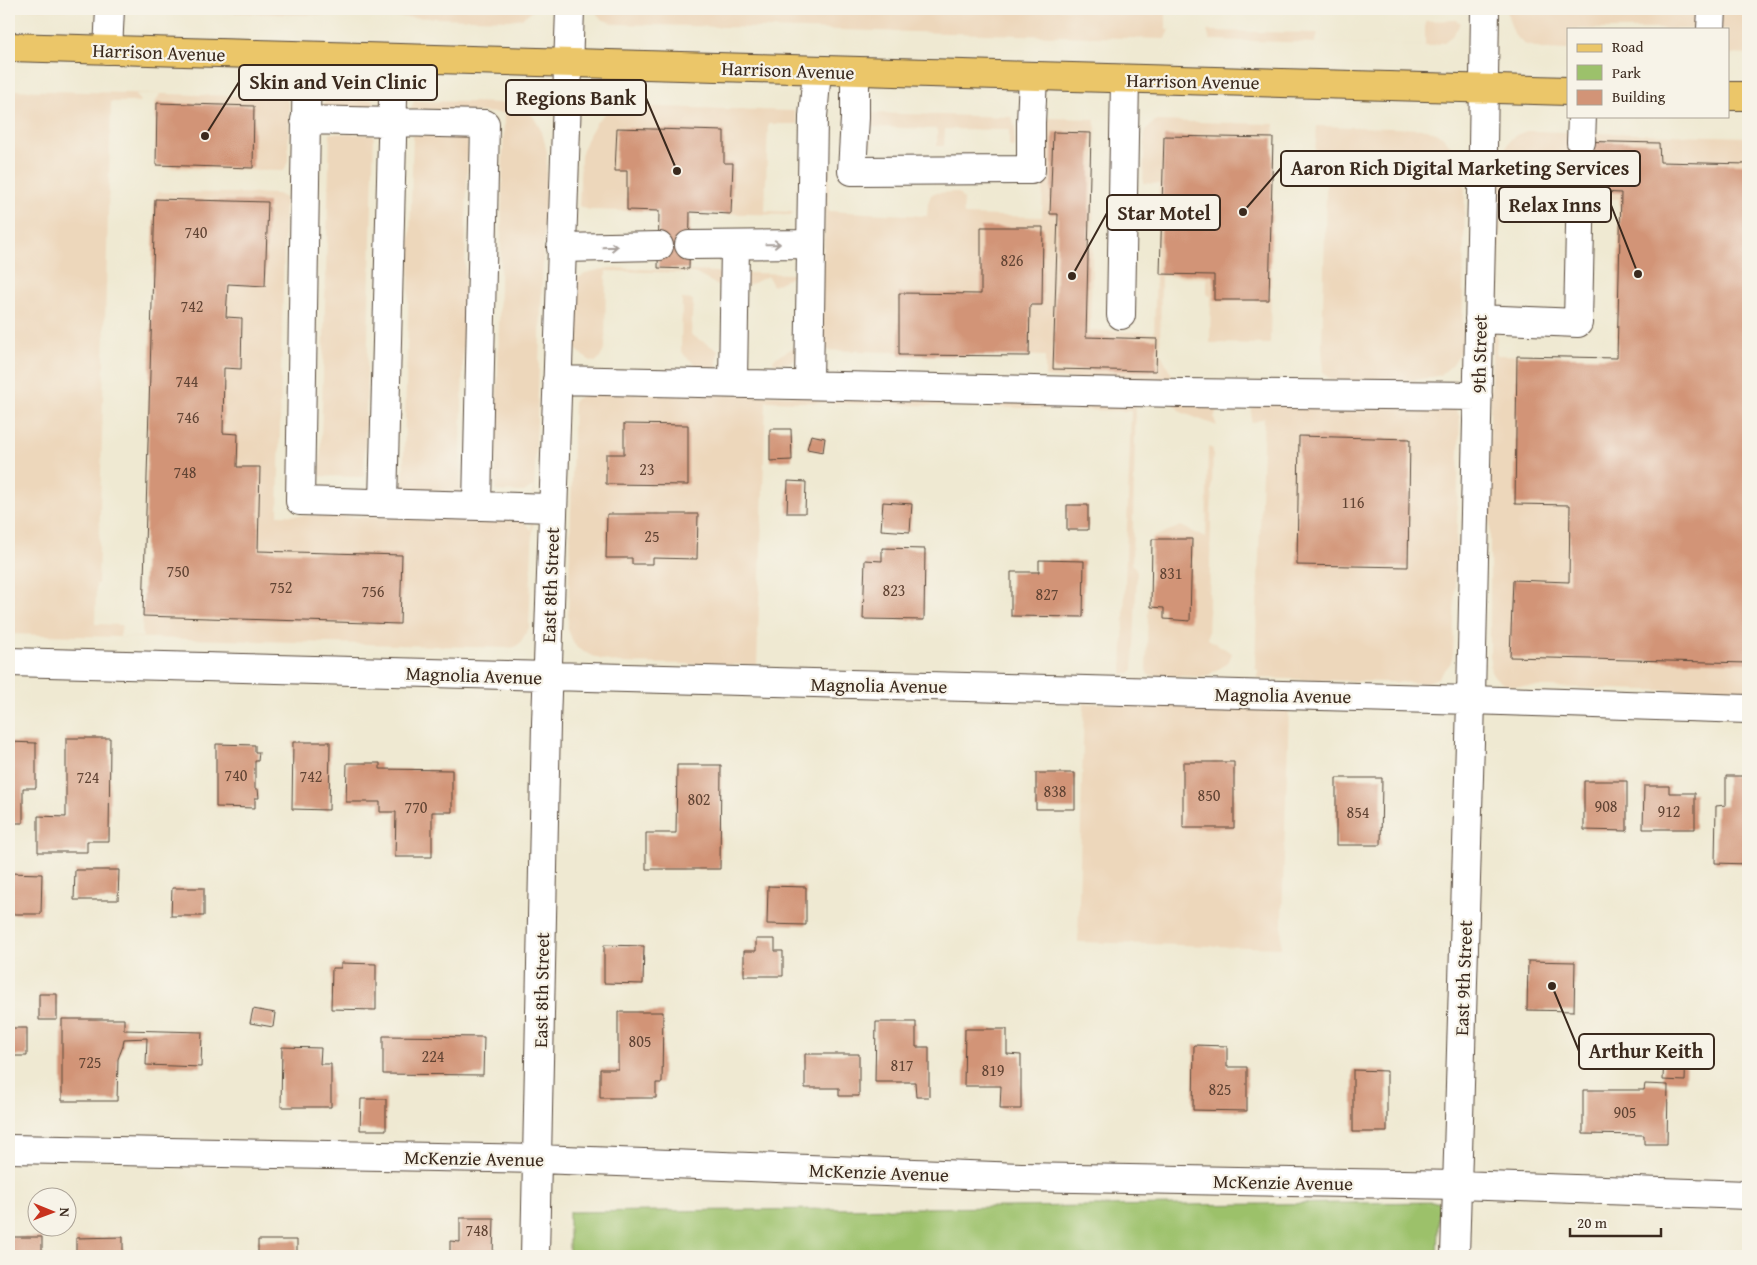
<svg xmlns="http://www.w3.org/2000/svg" width="1757" height="1265" font-family="'Gentium Book Plus',serif">
<style>
.built{fill:#edd7bb;fill-rule:evenodd}
.green{fill:#9cc16b;stroke:#6c7644}
.building{fill:#d29477}
.lines{fill:none;stroke-linecap:round;stroke-linejoin:round}
.minor-tunnel{stroke:#cbc3ae;stroke-width:28;stroke-dasharray:28 14;stroke-linecap:butt}
.minor-casing{stroke:#564739;stroke-width:30}
.major-casing{stroke:#564739;stroke-width:30}
.minor{stroke:#fff;stroke-width:28}
.major{stroke:#ebc669;stroke-width:28}
.oneway{stroke:#a79f9a}
.labels{text-anchor:middle;dominant-baseline:central;stroke-width:4.5;stroke-linejoin:round;paint-order:stroke}
.number-label{font-size:16px;fill:#614434}
.street-label{font-size:19px;fill:#3b2a1e;stroke:#f7f3e8}
.leader{fill:none;stroke:#3b2a1e;stroke-width:2}
.callout-dot{fill:#3b2a1e;stroke:#f7f3e8;stroke-width:2}
.callout{fill:#f7f3e8;stroke:#3b2a1e;stroke-width:2}
.callout-label{font-size:20px;text-anchor:middle;font-weight:bold;fill:#3b2a1e}
</style>
<rect width="100%" height="100%" fill="#f7f3e8"/>
<filter id="ink" filterUnits="userSpaceOnUse"><feTurbulence type="fractalNoise" baseFrequency=".02" numOctaves="2"/><feDisplacementMap in="SourceGraphic" scale="10" xChannelSelector="R" yChannelSelector="G"/><feConvolveMatrix kernelMatrix="1 2 1 2 8 2 1 2 1" color-interpolation-filters="sRGB"/></filter>
<filter id="wash" filterUnits="userSpaceOnUse"><feTurbulence type="fractalNoise" baseFrequency=".0096" numOctaves="4" result="noise"/><feDisplacementMap in="SourceGraphic" scale="20" xChannelSelector="R" yChannelSelector="G"/><feGaussianBlur stdDeviation="1.12" result="paint"/><feColorMatrix in="noise" values="0 0 0 0 0 0 0 0 0 0 0 0 0 0 0 0 0 1.4 0 .05"/><feComposite in="paint" operator="in"/></filter>
<g filter="url(#wash)">
<rect width="100%" height="100%" fill="#efe9d2"/>
<path class="built" d="M9 9H535L522 18 510 20 245 13Z
M593 9H1166V29H1169L1166 39 615 24 601 19Z
M1507 9H1748V55L1728 54V29H1568V50L1541 49 1524 44 1515 36 1509 20Z
M1456 20 1461 23 1452 36 1444 42 1431 46 1210 40 1207 31 1318 33 1315 43 1425 46V21Z
M9 90 503 103 518 105 533 116 542 132 547 152 529 628 520 643 515 647 509 648 9 634ZM136 94H160L155 103V168L284 171 288 161 289 106 286 98 326 99 322 107 377 109 373 100 414 101 410 110 504 113 495 491 524 492 533 486 531 530 523 521 278 515 285 198 278 194 158 192 154 198 142 634 143 637H120L122 625 95 624 96 584H98L111 102H140Z
M626 106 794 111 798 124H768L765 211 791 212 793 213V215L589 210 579 206 581 156 586 140 596 123 605 113 619 107Z
M869 113 1012 117 1015 127 1014 146 1012 148 1009 146V130L945 129 944 146H937V129L871 127V146L867 149 866 147Z
M1048 118 1094 119 1096 128 1090 330 1154 333 1159 184 1143 183 1145 131 1155 121 1274 124 1270 344 1210 343 1211 296 1207 295V278L1161 276 1160 352 1178 387 1045 377V356L819 350 829 122H831L828 211 927 216 928 203 931 195 934 193 954 192 958 193 963 199 964 215 1042 217 1045 127Z
M1317 126 1427 129 1442 136 1456 152 1462 170 1465 188 1462 349 1453 364 1441 375 1412 381 1385 383 1331 380 1323 373 1322 345 1327 155 1315 154Z
M1527 131 1748 137V693L1514 686 1504 684 1497 679 1491 672 1490 665V400L1499 200 1502 159 1506 147 1510 140 1516 135ZM1600 143V198L1619 199 1615 357 1496 355 1501 201 1510 215H1517L1521 214 1523 206 1571 208Z
M330 133 374 135 364 477 320 476Z
M413 135 468 136 460 492 403 491Z
M609 268 717 272 721 276V287L694 273 606 271 605 348 600 358 595 362 591 361 583 356 575 348 578 278 589 272Z
M749 273 795 274 796 275 773 286 768 276 745 287V274Z
M682 299 693 300 691 335 718 350 717 369 704 368 695 364 685 356 681 350Z
M795 347 796 348V359L794 361 787 363H774L773 359Z
M587 393 1136 399 1132 563 1137 571 1133 669 1130 674H1122L1131 411 766 401 757 665 619 663 600 659 584 652 577 648 573 642 568 629V622L574 400Z
M1170 400 1233 401 1236 413 1232 414 1218 407 1214 418 1217 426 1181 412Z
M1260 402 1455 409 1457 412 1460 417 1453 655 1450 664 1438 678 1429 682 1418 683 1257 678 1258 670 1256 669 1255 665 1264 418 1255 422 1252 423 1251 421 1252 409Z
M1208 447 1213 449 1208 639 1232 653 1229 661 1225 665 1205 677 1148 675 1146 669 1151 538 1181 526 1206 538Z
M1084 703 1289 709 1281 948 1078 942Z"/>
<path class="green" d="M1439 1202 1437 1256H569V1212Z"/>
<g id="blocks">
<path class="building" d="M610 9H678L677 13 610 12Z
M788 9H887V13L788 10Z
M1566 9H1675V12L1566 11Z
M157 103 254 106 253 168 156 165Z
M617 128 724 131V163H733L731 214 690 212 689 269 658 268 659 211 627 210V171H615Z
M1053 132 1091 133 1086 337 1157 339 1156 371 1053 369 1058 214H1050Z
M1164 136 1273 138 1269 300H1214V275L1160 274Z
M1570 141 1659 143 1660 162 1748 164V663L1510 657 1513 580 1569 582 1570 505 1515 504 1517 356 1617 358 1621 193 1602 192V180L1569 179Z
M155 199 268 202 265 286 228 284 226 317 242 318 241 369 224 368 223 433 238 434 237 467H260L258 551 402 555 400 624 143 616Z
M981 227H1043L1042 305H1030L1029 356 899 355V293L981 294Z
M624 424 688 425V485L606 484V454H624Z
M770 429H791L792 460 770 461Z
M811 435 825 438 823 452 807 449Z
M1299 436 1410 439 1408 567 1297 565Z
M788 481 806 482 805 513H787Z
M883 502 912 504 910 532 881 530Z
M1067 505H1088V530H1067Z
M607 514H698L697 559 653 558V564H632V558H606Z
M1152 539H1192L1190 621 1164 619V608L1151 607Z
M882 548 925 549 924 620 863 619 865 560 882 561Z
M1039 560 1084 561 1083 617 1011 616V572H1039Z
M66 738H110L109 841H87V852H38V816L66 817Z
M9 742 36 743V788H23V823H9Z
M293 742H330L329 810 292 809Z
M216 744 255 745V752H259L258 761H255V789H258L259 798H255V808L216 807Z
M1183 762H1234V828H1183Z
M347 763H380V769L452 770V812H432V857H395L396 812H380V802H346Z
M677 765H721L720 869H646V833H676Z
M1036 773H1075V809H1036Z
M1726 776H1748V864L1715 863 1716 806 1726 805Z
M1336 778H1382L1381 845H1336Z
M1584 781H1627V831L1584 830Z
M1644 786H1669V793H1695V829H1643Z
M75 870H119L118 900H74Z
M9 873 42 874 41 914H9Z
M768 886 806 887V925L767 924Z
M172 888H204V916H171Z
M756 939H775V951H783V976H744V951H756Z
M604 945 644 946 643 984 604 983Z
M1528 961 1575 962 1574 1011 1527 1010Z
M341 963 376 964V1010L331 1009 332 968H341Z
M39 994H57V1020H39Z
M253 1009 275 1013 273 1027 250 1023Z
M618 1012H663L662 1083H656V1098H600V1069H618Z
M62 1019H124V1030L202 1032 201 1067 146 1065 147 1038 124 1039 123 1046 118 1059 117 1101H62Z
M876 1022H916V1047H929V1097H916L915 1082H875Z
M9 1028H27V1056H11L10 1075H9Z
M965 1029H1007V1054L1021 1055V1109H1000L1001 1086H964Z
M383 1036 484 1037 483 1075 383 1074Z
M1194 1045 1227 1046V1067H1247V1111L1193 1110Z
M282 1047 321 1048 320 1064H331V1107H281Z
M1664 1050H1686L1685 1081 1663 1080Z
M805 1054H859V1096H839V1088H805Z
M1353 1070 1387 1071V1132H1353Z
M1645 1084 1668 1085 1667 1144H1644V1135L1583 1134V1090H1644Z
M361 1099H386V1130H360Z
M460 1218H494L493 1256H450V1241L460 1242Z
M9 1237H42V1256H9Z
M123 1237V1256H76V1238Z
M258 1240H297V1256H258Z"/>
</g>
</g>
<g filter="url(#ink)">
<use href="#blocks" fill-opacity="0" stroke="#564739" stroke-width="1"/>
<g class="lines">
<path class="minor-tunnel" d="M1581 179V142"/>
<defs>
<path id="minor" d="M1711 29 1712 9
M108 50 110 9
M307 56 300 501 552 508
M855 72V118L852 171 1031 170V123L1033 76
M305 120 485 124 477 506
M1581 142 1582 116
M689 245 811 244
M561 248 659 246
M1121 315 1125 79
M1479 319 1578 323 1581 179
M557 380 1181 393 1478 396
M733 383 735 245
M809 385 813 117 817 70
M383 503 394 59
M9 662 1471 700 1748 709
M9 1149 538 1159 1021 1177 1457 1185 1748 1195
M535 1256 546 723 570 9
M1455 1256 1470 742 1483 147 1485 9"/>
<path id="major" d="M9 47 1568 91
M1728 96H1748"/>
</defs>
<use href="#minor" class="minor-casing"/>
<use href="#major" class="major-casing"/>
<use href="#minor" class="minor"/>
<use href="#major" class="major"/>
</g>
<defs><path id="oneway-shaft" d="M-6 0H5M1.5-3L5.5 0L1.5 3" fill="none" stroke-width="1.6" stroke-linecap="round" stroke-linejoin="round" transform="scale(1.25)"/></defs>
<g class="oneway">
<use href="#oneway-shaft" transform="translate(773 244) rotate(-1)"/>
<use href="#oneway-shaft" transform="translate(610 247) rotate(-2)"/>
</g>
</g>
<g class="labels">
<g class="number-label">
<text x="196" y="232">740</text>
<text x="1012" y="260">826</text>
<text x="192" y="306">742</text>
<text x="187" y="381">744</text>
<text x="188" y="417">746</text>
<text x="647" y="469">23</text>
<text x="185" y="472">748</text>
<text x="1353" y="502">116</text>
<text x="652" y="536">25</text>
<text x="178" y="571">750</text>
<text x="1171" y="573">831</text>
<text x="281" y="587">752</text>
<text x="894" y="590">823</text>
<text x="373" y="591">756</text>
<text x="1047" y="594">827</text>
<text x="236" y="775">740</text>
<text x="311" y="776">742</text>
<text x="88" y="777">724</text>
<text x="1055" y="791">838</text>
<text x="1209" y="795">850</text>
<text x="699" y="799">802</text>
<text x="1606" y="806">908</text>
<text x="416" y="807">770</text>
<text x="1669" y="811">912</text>
<text x="1358" y="812">854</text>
<text x="640" y="1041">805</text>
<text x="433" y="1056">224</text>
<text x="90" y="1062">725</text>
<text x="902" y="1065">817</text>
<text x="993" y="1070">819</text>
<text x="1220" y="1089">825</text>
<text x="1625" y="1112">905</text>
<text x="477" y="1230">748</text>
</g>
<g class="street-label">
<text transform="translate(159 52) rotate(2)">Harrison Avenue</text>
<text transform="translate(788 70) rotate(2)">Harrison Avenue</text>
<text transform="translate(1193 81) rotate(1)">Harrison Avenue</text>
<text transform="translate(1479 354) rotate(-89)">9th Street</text>
<text transform="translate(550 585) rotate(-88)">East 8th Street</text>
<text transform="translate(474 675) rotate(2)">Magnolia Avenue</text>
<text transform="translate(879 685) rotate(1)">Magnolia Avenue</text>
<text transform="translate(1283 695) rotate(1)">Magnolia Avenue</text>
<text transform="translate(1463 978) rotate(-88)">East 9th Street</text>
<text transform="translate(541 990) rotate(-89)">East 8th Street</text>
<text transform="translate(474 1158) rotate(1)">McKenzie Avenue</text>
<text transform="translate(879 1172) rotate(2)">McKenzie Avenue</text>
<text transform="translate(1283 1182) rotate(1)">McKenzie Avenue</text>
</g>
</g>
<path class="leader" d="M205 136L239 82M677 171L646 98M1243 212L1281 168M1638 274L1611 205M1072 276L1107 213M1552 986L1579 1051"/>
<g class="callout-dot">
<circle cx="205" cy="136" r="5"/>
<circle cx="677" cy="171" r="5"/>
<circle cx="1243" cy="212" r="5"/>
<circle cx="1638" cy="274" r="5"/>
<circle cx="1072" cy="276" r="5"/>
<circle cx="1552" cy="986" r="5"/>
</g>
<g class="callout">
<rect x="239" y="65" width="198" height="35" rx="5"/>
<rect x="506" y="80" width="140" height="35" rx="5"/>
<rect x="1281" y="151" width="359" height="35" rx="5"/>
<rect x="1499" y="187" width="112" height="35" rx="5"/>
<rect x="1107" y="195" width="113" height="35" rx="5"/>
<rect x="1579" y="1034" width="135" height="35" rx="5"/>
</g>
<g class="callout-label">
<text x="338" y="89">Skin and Vein Clinic</text>
<text x="576" y="105">Regions Bank</text>
<text x="1460" y="175">Aaron Rich Digital Marketing Services</text>
<text x="1555" y="212">Relax Inns</text>
<text x="1164" y="220">Star Motel</text>
<text x="1646" y="1058">Arthur Keith</text>
</g>
<rect width="1757" height="1265" fill="none" stroke="#f7f3e8" stroke-width="30"/>
<rect x="1567" y="28" width="162" height="90" fill="#f7f3e8" stroke="#aca397"/>
<rect x="1577" y="44" width="25" height="8" fill="#ebc669" stroke="#aca397"/>
<text x="1612" y="52" font-size="15" fill="#3b2a1e">Road</text>
<rect x="1577" y="65" width="25" height="15" fill="#9cc16b" stroke="#aca397"/>
<text x="1612" y="78" font-size="15" fill="#3b2a1e">Park</text>
<rect x="1577" y="90" width="25" height="15" fill="#d29477" stroke="#aca397"/>
<text x="1612" y="102" font-size="15" fill="#3b2a1e">Building</text>
<g transform="translate(52 1212) rotate(91)"><circle r="24" fill="#f7f3e8" stroke="#aca397"/>
<path d="M0-4L9 19L0 12L-9 19Z" fill="#c8321e"/>
<text y="-8" font-size="14" font-weight="bold" text-anchor="middle" fill="#3b2a1e">N</text>
</g>
<path d="M1570 1228v8h91v-8" fill="none" stroke="#3b2a1e" stroke-width="2.5"/>
<text x="1577" y="1228" font-size="15" fill="#3b2a1e" stroke="#f7f3e8" stroke-width="4" paint-order="stroke">20 m</text>
</svg>
